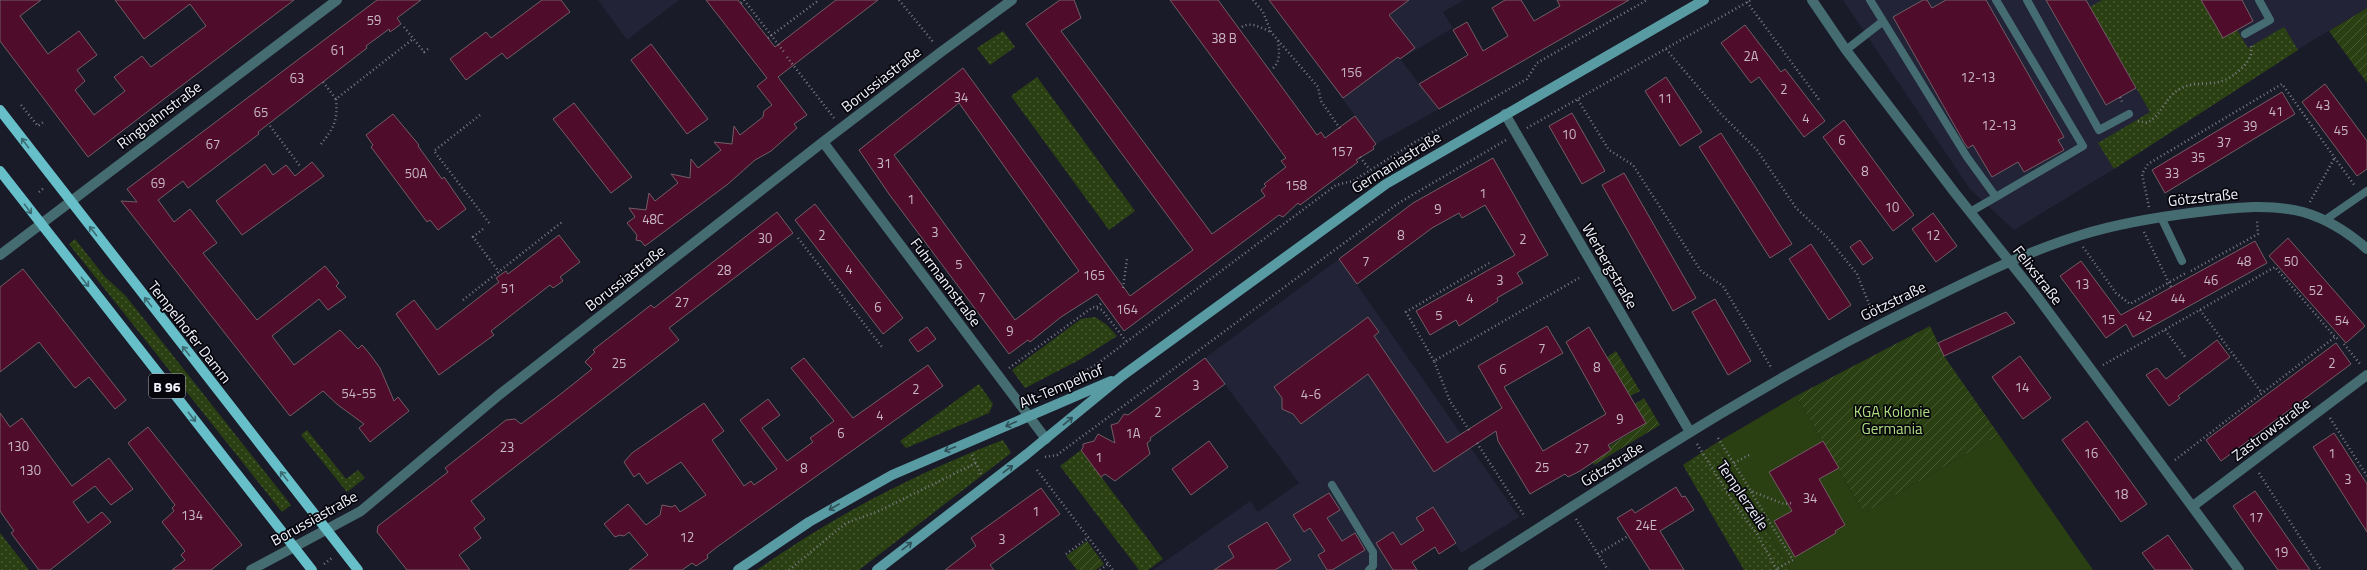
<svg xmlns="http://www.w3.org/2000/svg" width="2367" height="570" font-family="'Titillium Web',sans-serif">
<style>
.built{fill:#222337}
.grass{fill:url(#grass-dots)}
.garden{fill:url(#garden-furrows)}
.pitch{fill:#2b4012}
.building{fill:#4f0c2b;stroke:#725e64;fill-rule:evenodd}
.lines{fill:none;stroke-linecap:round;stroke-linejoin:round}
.path{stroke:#7a7b87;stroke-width:2.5;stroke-dasharray:1 3;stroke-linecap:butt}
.lane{stroke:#456d71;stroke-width:8}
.street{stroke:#456d71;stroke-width:10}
.secondary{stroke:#589ba3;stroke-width:10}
.primary{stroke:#67bfc9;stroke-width:10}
.oneway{stroke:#3b6c74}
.oneway2{stroke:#2f5058}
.labels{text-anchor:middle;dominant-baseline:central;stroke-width:3.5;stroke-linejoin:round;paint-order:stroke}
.number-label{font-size:13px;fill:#c8b8c8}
.shield{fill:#06060c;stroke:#aaabb4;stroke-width:1}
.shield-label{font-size:14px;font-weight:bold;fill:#f1f2fc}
.street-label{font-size:15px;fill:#f1f2fc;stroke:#06060c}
.park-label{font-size:15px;fill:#afdd80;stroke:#06060c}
</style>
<defs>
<pattern id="grass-dots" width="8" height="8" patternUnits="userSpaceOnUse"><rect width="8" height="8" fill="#2b4012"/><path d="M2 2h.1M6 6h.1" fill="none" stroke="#4a5c35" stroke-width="1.8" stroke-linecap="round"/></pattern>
<pattern id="garden-furrows" width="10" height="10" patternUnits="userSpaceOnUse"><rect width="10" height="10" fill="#2b4012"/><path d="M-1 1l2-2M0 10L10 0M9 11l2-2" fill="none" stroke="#4a5c35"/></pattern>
</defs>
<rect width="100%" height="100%" fill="#1a1b29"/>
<path class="built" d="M598 0H679L627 40Z
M1269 0H1464L1443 12 1453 28 1400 59 1439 109 1376 144Z
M1843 0H2367V8L2310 42 2114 169 2014 230 1970 189Z
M1339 259 1519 517 1461 553 1433 507 1416 518 1424 530 1401 545 1376 543 1393 570H1153L1250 501 1258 512 1299 483 1205 358Z"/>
<path class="grass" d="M2102 0H2201L2237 30 2248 48 2284 27 2298 50 2114 169 2098 143 2150 112 2090 7Z
M1003 31 1015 47 990 65 977 48Z
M1037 77 1135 211 1109 230 1011 96Z
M75 239 105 277 125 295 291 505 282 512 69 244Z
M1095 317 1107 325 1117 336 1081 359 1025 388 1012 370 1081 319Z
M979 384 993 404 989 413 906 448 900 441Z
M307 430 346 479 358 470 365 478 347 492 301 435Z
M1003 440 1011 453 859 570H757C833 516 916 473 1003 440Z
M1716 443 1787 565 1790 570H1744L1683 465Z
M1081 450 1163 559 1148 570H1139L1060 466Z
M0 533 29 570H0Z"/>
<path class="garden" d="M2367 8V83L2329 31Z
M1930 326 1944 356 1999 435 1864 513 1796 396Z
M1616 351 1640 391 1630 396 1607 357Z
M1644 398 1660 425 1594 465 1590 458 1646 423 1635 404Z
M1087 541 1104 564 1096 570H1077L1066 556Z"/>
<path class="pitch" d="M1796 396 1864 513 1999 435 2093 570H1790L1716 443Z"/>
<path class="building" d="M0 0H41L20 16 48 54 79 31 97 55 77 70 85 81 75 90 94 115 125 91 114 77 142 56 151 67 206 26 190 4 144 39 115 0H294L88 157 0 41Z
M377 0H421L397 18 401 24 390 32 389 29 366 46 367 48 258 132 259 134 188 188 183 181 158 200 174 222 190 209 217 243 203 253 257 320 325 266 339 283 336 286 346 297 328 310 319 299 272 336 294 365 340 330 358 349 362 345 369 353 380 368 394 401 398 397 409 411 370 442 359 428 364 424 338 405 323 391 290 416 121 201 137 202 127 189Z
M542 0H561L570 12 507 59 502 53 466 80 450 59 486 32 491 38Z
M706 0H738L775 47 836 0H878L778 77 807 115 794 124 797 128 771 151 755 160 728 184 645 246 641 241 636 240 637 235 627 223 635 217 629 208 646 210 649 193 655 201 678 183 671 174 690 178 691 159 698 168 721 150 714 142 732 144 734 126 740 135 763 117 764 111 772 105 757 86 767 78Z
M1060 0H1074L1081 18 1061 31 1212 234 1265 196 1261 190 1266 186 1264 184 1286 167 1281 161 1286 158 1170 0H1218L1317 135 1321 132 1325 138 1355 116 1376 144 1373 147 1374 149 1356 160 1358 162 1300 205 1298 203 1283 217 1279 215 1124 331 1097 294 1061 317 1030 342 1028 340 1009 354 889 194 859 150 963 68 1130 296 1193 250 1026 24ZM959 103 1079 271 1015 320 894 155Z
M1269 0H1409L1389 15 1415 48 1400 59 1398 57 1343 98Z
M1505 0H1521L1534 21 1560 6 1557 0H1629L1439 109 1419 84 1468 55 1453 30 1467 22 1483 51 1508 36 1492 8Z
M1923 0H1927L1932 8 1946 0H1986L2064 137 2058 140 2064 150 2024 172 2018 162 1992 177 1973 145 1968 148 1965 144 1893 17Z
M2046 0H2086L2136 88 2106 105Z
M2201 0H2242L2253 21 2223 38Z
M1745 25 1781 72 1785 69 1825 121 1804 137 1759 77 1751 83 1721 43Z
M651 44 708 119 687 134 631 60Z
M1666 77 1702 132 1680 146 1645 91Z
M2325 84 2367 141V169L2357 176 2302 102Z
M2282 92 2295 114 2165 193 2152 170Z
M574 103 632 177 611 193 553 119Z
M1572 113 1605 171 1582 184 1549 126Z
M393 114 419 145 418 146 442 179 444 177 466 209 438 230 430 220 427 222 371 147 373 145 366 135Z
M1844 120 1914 215 1893 231 1823 137Z
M1721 133 1792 244 1770 258 1699 147Z
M1493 158 1548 255 1517 273 1523 283 1497 298 1498 301 1459 326 1456 320 1430 335 1416 311 1515 255 1485 205 1462 218 1459 213 1432 228 1357 284 1339 259 1413 203Z
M312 162 324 176 242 235 216 201 265 164 273 175 286 165 295 176Z
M1624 173 1696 298 1673 311 1602 185Z
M815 204 903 318 883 334 795 220Z
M777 212 793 233 669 328 679 340 471 501 485 519 474 528 481 538 459 555 470 570H407L377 532 378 526 448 472 445 468 506 420 515 419 521 424 562 393 592 369 585 362 595 352 593 350 651 305 654 308Z
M1933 213 1957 246 1936 262 1912 229Z
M559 235 580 262 560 277 563 281 553 288 550 285 491 331 494 335 439 375 396 314 414 300 437 330 499 282 496 278 506 271 508 274Z
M2288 238 2365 326 2346 343 2269 256Z
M1860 240 1873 258 1863 265 1850 247Z
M2255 241 2267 263 2133 337 2126 324 2106 338 2060 276 2081 261 2121 315Z
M1811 244 1851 305 1829 320 1789 259Z
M23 269 126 400 115 409 89 377 75 388 39 342 0 372V287Z
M1715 299 1751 361 1728 375 1692 312Z
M2006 312 2015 323 1944 356 1938 343Z
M1368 317 1379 332 1374 336 1447 443 1502 408 1478 366 1547 326 1563 353 1504 387 1543 451 1606 414 1566 342 1589 327 1646 423 1608 445 1611 450 1580 471 1568 477 1565 474 1530 494 1498 441 1496 431 1434 472 1368 374 1301 424 1293 414 1282 409V398L1274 387Z
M927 327 936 339 918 352 909 340Z
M2217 340 2230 357 2178 396 2180 398 2169 406 2146 375 2157 368 2166 379Z
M2336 343 2351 364 2221 461 2206 440Z
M2020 356 2051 398 2023 419 1992 377Z
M804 358 853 418 928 365 943 386 717 547 707 555 708 558 696 566 692 563 682 570H629L648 555 629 532 624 536 620 535 615 537 604 524 628 504 646 525 660 515 662 505 672 507 675 505 680 512 706 495 681 462 647 484 639 473 634 477 624 462 632 453 704 403 724 431 712 440 744 486 751 481 754 485 777 469 740 420 768 399 780 415 762 428 787 461 813 442 810 438 834 421 791 368Z
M1205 358 1225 384 1150 438 1151 440 1147 443 1150 454 1139 463 1115 481 1105 474 1101 477 1081 450 1083 448V444L1094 441 1098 434 1115 443 1111 425 1118 423 1124 414 1128 415Z
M0 413 10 427 22 418 72 486 109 458 133 489 111 505 95 486 73 502 88 523 102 512 111 522 50 570H39L11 533 14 531 0 511Z
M2087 421 2147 504 2121 522 2062 440Z
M148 427 242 545 211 570H172L185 560 181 555 185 551 162 522 174 511 172 508 175 505 128 443Z
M2334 433 2367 484V532L2313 447Z
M1209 441 1228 467 1191 495 1172 469Z
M1823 441 1839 468 1819 479 1845 525 1835 531 1836 533 1795 557 1774 521 1792 511 1769 472Z
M1676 487 1682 497 1685 496 1694 510 1660 531 1684 570H1650L1617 518 1632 509 1635 513Z
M1041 488 1060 514 990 565 994 570H945L976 546 971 538Z
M2255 491 2280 527 2310 570H2278L2251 532 2233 506Z
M1329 493 1340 510 1327 518 1342 541 1355 533 1365 550 1332 570H1327L1318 555 1325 551 1310 528 1304 532 1293 515Z
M1433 507 1456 543 1439 554 1435 547 1412 562 1417 570H1393L1376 543 1393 532 1401 545 1424 530 1416 518Z
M1267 522 1291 560 1275 570H1214L1234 557 1228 546Z
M2168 535 2193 570H2155L2142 553Z"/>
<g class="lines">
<path class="path" d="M744 0 784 52
M899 0 934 43
M1253 0 1263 12 1271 32 1318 87 1321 101 1341 130
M1747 2 1820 101
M741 3 744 0
M404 27 424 52 428 49
M1242 27C1250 21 1262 28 1271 32
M768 38 819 0
M1666 49 1721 114 1757 150 1796 208 1828 238 1857 274 1873 314
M787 57 834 118
M1273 68C1281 61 1279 50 1278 40
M323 82 336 99
M2120 97 2123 104
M1578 100 1609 150 1633 165 1701 271 1723 286 1772 369
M21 105 38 126 45 121
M480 115 434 151 490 224
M2138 121 2147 123C2162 115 2165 98 2178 90 2201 76 2216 94 2243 67 2249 61 2253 53 2251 45
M270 126 300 166
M1527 128 1751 0
M321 144C334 128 338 120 336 99L413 39
M1360 157 1370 170
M39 192 45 187
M2310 202 2335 157
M2149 207 2142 174 2148 164 2282 84 2355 186
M483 229 473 237 499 272
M2144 232 2171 287
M798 238 882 347
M2083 247 2116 293 2130 304 2186 273
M2191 271 2258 234 2257 220
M1123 288 1127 259
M463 300 562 222
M1097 307 1103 302
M2200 310 2262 393
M2165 330 2186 358
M2344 344 2360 364
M1434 361 1406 312 1491 262
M2103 365 2275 267 2335 337 2340 340
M1009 368 1093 307 1102 310 1126 341
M1049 391 1097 364 1336 185 1353 181 1415 142 1527 79 1537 63 1647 0
M2330 418 2367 476
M1469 430 1450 401 1434 361 1579 278
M1718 438 1751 491 1784 504 1792 503
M1477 443 1525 517
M1697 444 1734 503 1757 534 1777 570
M972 455 981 474
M1045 457 1057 455 1397 204 1506 140
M2175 460 2335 337
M1734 463 1751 454
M1037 470 1113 570
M2259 473 2321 570
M1751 492 1793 560 1776 569
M1576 519 1608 570
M1066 554 1088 538
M1598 554 1628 536
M324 564 332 558
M789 570 846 523 879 511 976 463
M1100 570 1108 564"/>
<path class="lane" d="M1870 0 1967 157 1996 197 1970 212
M1996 0 2083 146 1996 197
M2027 0 2099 130 2129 114
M2245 34 2270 20 2259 0
M1846 50 1882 22
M2161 217 2182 261
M2325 220 2367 191
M1332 485 1373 552V566L1369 570"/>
<path class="street" d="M1812 0 1846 50 1955 193 2033 291 2239 570
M1505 114 1690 432
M823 142 1046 439
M0 255 337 0
M2193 506 2367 375
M251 570 361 511 499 395 823 142 941 52 1012 0
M1473 570C1616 479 1758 384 1911 309 1966 282 2022 253 2081 235 2119 223 2158 217 2198 212 2233 208 2268 203 2303 212 2327 219 2348 232 2367 249"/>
<path class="secondary" d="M738 570 809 522 892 475 1111 381
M877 570 1027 454 1122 376 1386 184 1704 0"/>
<path class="primary" d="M0 110 358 570
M0 171 312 570"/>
</g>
<defs><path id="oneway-shaft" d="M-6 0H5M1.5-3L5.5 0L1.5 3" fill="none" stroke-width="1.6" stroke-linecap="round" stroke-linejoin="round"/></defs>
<g class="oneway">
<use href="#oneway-shaft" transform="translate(25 143) rotate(-127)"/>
<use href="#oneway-shaft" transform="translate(28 209) rotate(53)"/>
<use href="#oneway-shaft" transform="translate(93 231) rotate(-128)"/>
<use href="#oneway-shaft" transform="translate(85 282) rotate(52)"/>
<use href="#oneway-shaft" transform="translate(148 302) rotate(-128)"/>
<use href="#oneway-shaft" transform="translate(186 351) rotate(-128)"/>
<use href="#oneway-shaft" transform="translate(192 417) rotate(52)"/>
<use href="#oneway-shaft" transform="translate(284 476) rotate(-128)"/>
</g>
<g class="oneway2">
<use href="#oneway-shaft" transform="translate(1068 421) rotate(-40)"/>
<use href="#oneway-shaft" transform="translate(1011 424) rotate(156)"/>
<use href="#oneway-shaft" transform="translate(950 449) rotate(158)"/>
<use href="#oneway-shaft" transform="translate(1008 469) rotate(-37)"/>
<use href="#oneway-shaft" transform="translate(834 507) rotate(150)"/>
<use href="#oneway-shaft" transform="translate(907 546) rotate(-38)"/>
</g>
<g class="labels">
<g class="number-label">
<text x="374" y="20">59</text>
<text x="1224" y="38">38 B</text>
<text x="338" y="50">61</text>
<text x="1751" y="56">2A</text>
<text x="1351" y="72">156</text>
<text x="1978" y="77">12-13</text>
<text x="297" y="78">63</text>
<text x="1784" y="89">2</text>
<text x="961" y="97">34</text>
<text x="1665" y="98">11</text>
<text x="2323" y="105">43</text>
<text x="2276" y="111">41</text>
<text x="261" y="112">65</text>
<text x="1806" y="118">4</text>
<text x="1999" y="125">12-13</text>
<text x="2250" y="126">39</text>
<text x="2341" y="130">45</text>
<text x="1569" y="134">10</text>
<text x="1842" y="140">6</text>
<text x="2224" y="142">37</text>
<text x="213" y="144">67</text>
<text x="1342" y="151">157</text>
<text x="2198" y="157">35</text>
<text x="884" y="163">31</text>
<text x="1865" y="171">8</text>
<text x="416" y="173">50A</text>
<text x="2172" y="173">33</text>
<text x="158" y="183">69</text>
<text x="1296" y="185">158</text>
<text x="1483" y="193">1</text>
<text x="911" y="199">1</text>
<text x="1892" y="207">10</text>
<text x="1438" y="209">9</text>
<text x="653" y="219">48C</text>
<text x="935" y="232">3</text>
<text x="822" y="235">2</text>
<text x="1401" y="235">8</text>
<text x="1933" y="235">12</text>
<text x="765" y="238">30</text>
<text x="1523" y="239">2</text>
<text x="1366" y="261">7</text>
<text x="2244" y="261">48</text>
<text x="2291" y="261">50</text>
<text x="959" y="264">5</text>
<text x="849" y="269">4</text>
<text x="724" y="270">28</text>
<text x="1094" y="275">165</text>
<text x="1500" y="280">3</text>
<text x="2211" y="280">46</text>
<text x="2082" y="284">13</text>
<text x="508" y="288">51</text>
<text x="2316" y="290">52</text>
<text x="982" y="297">7</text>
<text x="1470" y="298">4</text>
<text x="2178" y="298">44</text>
<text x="682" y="302">27</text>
<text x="878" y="307">6</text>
<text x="1127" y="309">164</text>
<text x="1439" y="315">5</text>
<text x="2145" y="316">42</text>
<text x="2108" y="319">15</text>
<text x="2342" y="320">54</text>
<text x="1010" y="331">9</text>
<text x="1542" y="348">7</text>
<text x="619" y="363">25</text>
<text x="2332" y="363">2</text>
<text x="1597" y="367">8</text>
<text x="1503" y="369">6</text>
<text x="1196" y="385">3</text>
<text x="2022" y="387">14</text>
<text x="916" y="389">2</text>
<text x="359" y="393">54-55</text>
<text x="1311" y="394">4-6</text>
<text x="1158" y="412">2</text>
<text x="880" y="415">4</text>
<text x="1620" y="419">9</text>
<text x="841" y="433">6</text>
<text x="1133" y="433">1A</text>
<text x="18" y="446">130</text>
<text x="507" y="447">23</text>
<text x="1582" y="448">27</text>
<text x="2091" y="453">16</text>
<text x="2332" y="453">1</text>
<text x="1099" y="457">1</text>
<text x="1542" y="467">25</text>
<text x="804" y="468">8</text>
<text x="30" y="470">130</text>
<text x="2348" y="479">3</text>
<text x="2121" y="494">18</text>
<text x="1810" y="498">34</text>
<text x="1036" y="511">1</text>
<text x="192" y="515">134</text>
<text x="2256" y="517">17</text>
<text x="1646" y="525">24E</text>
<text x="687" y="537">12</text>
<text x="1002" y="539">3</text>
<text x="2281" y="552">19</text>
</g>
<rect class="shield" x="149" y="374" width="36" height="24" rx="3"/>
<g class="shield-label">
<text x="167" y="386">B 96</text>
</g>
<g class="street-label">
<text transform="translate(881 79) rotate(-38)">Borussiastraße</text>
<text transform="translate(159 115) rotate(-37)">Ringbahnstraße</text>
<text transform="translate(1396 162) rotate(-32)">Germaniastraße</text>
<text transform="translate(2203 197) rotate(-6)">Götzstraße</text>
<text transform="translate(1610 266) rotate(60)">Werbergstraße</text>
<text transform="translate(2038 275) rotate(52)">Felixstraße</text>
<text transform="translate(625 278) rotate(-38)">Borussiastraße</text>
<text transform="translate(946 282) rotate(53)">Fuhrmannstraße</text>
<text transform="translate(1893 301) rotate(-26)">Götzstraße</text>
<text transform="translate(190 332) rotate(52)">Tempelhofer Damm</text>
<text transform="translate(1061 386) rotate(-23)">Alt-Tempelhof</text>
<text transform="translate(2271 429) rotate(-37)">Zastrowstraße</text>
<text transform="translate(1612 464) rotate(-32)">Götzstraße</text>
<text transform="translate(1743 495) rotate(56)">Templerzeile</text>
<text transform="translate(314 518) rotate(-29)">Borussiastraße</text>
</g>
<g class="park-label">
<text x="1892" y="411">KGA Kolonie<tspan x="1892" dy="17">Germania</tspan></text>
</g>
</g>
</svg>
